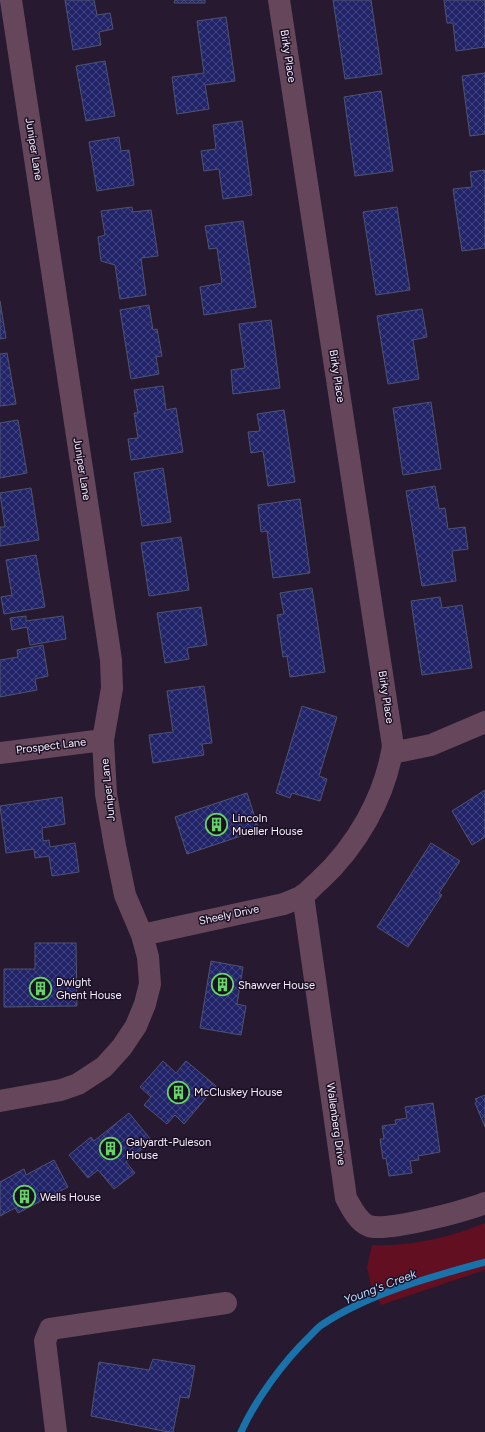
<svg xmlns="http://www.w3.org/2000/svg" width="485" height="1432" font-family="Figtree,sans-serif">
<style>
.green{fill:#610f21}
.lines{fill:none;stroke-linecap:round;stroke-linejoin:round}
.stream{stroke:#1a72aa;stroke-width:7}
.building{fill:url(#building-cross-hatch);stroke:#4f5470}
.minor{stroke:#66465a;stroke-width:22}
.labels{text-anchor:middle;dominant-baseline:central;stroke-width:3;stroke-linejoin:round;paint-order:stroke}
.street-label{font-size:11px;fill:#f8f1fe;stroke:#1c1026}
.poi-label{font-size:11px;fill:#f8f1fe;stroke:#1c1026;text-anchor:start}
.water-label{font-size:12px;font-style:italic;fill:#b4daf9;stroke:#1c1026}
</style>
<defs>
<pattern id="building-cross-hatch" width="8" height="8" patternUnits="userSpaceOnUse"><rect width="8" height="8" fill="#222469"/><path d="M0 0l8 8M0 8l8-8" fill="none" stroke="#434480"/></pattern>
</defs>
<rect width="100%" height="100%" fill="#261930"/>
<path class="green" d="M485 1223V1270L381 1305 371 1286 367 1267 372 1245C410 1247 450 1237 485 1223Z"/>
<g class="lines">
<path class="stream" d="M241 1432C256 1399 284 1361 310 1336 314 1332 318 1327 323 1324 370 1293 431 1277 485 1262"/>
</g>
<path class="building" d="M65 0H94L97 15 110 13 113 29 99 32 101 45 73 50Z
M175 0H205V3H174Z
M333 0H371L382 74 345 79Z
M444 0H485V47L456 51 453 23H447Z
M226 17 235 81 205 85 209 109 177 114 172 77 204 73 197 21Z
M105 61 115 116 86 121 76 66Z
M485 73V134L470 136 462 76Z
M381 91 393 171 355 176 344 97Z
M242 121 252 195 223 199 219 169 204 171 201 151 216 149 213 125Z
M119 137 121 151 129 150 134 185 97 191 89 142Z
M485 170V248L462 251 453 189 472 187 470 172Z
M132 207 133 212 151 210 158 256 141 258 146 295 120 299 115 265 101 261 98 237 105 235 101 211Z
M397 207 410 290 376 295 363 212Z
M243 221 256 307 204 315 200 287 222 283 217 248 209 249 205 226Z
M0 301 6 338 0 339Z
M149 305 153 330 157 329 162 356 156 357 159 374 131 379 120 310Z
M422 309 427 337 413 340 419 379 388 384 377 316Z
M271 320 280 388 233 394 231 370 245 368 239 324Z
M7 353 16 404 0 406V354Z
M163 386 166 410 176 408 183 452 131 460 128 439 138 438 134 413H138L134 390Z
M431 402 441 469 403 475 393 408Z
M284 410 295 482 268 486 263 451 251 453 248 432 260 431 257 414Z
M18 420 27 473 0 478V423Z
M163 468 171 522 142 526 134 473Z
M435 486 439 509 445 508 448 529 465 527 468 549 452 551 456 581 422 586 406 491Z
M31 488 39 540 0 546V527H5L0 493Z
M300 499 310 573 273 578 267 531 261 532 258 505Z
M181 537 189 590 149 596 141 543Z
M36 555 45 607 4 614 1 597 12 595 6 560Z
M312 588 325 672 290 677 287 656 283 657 277 615 284 614 280 593Z
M440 597 442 608 462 605 472 668 422 675 411 601Z
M201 607 207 645 187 648 189 659 165 663 157 613Z
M26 616V621L63 616 66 639 30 645 27 627 12 630 10 618Z
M43 645 48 676 35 679 37 690 0 697V660L18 657 17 650Z
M204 686 212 743 202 744 204 755 153 763 149 735 173 732 167 691Z
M302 706 337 717 319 776 327 779 320 801 292 793 290 798 276 793Z
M485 790V837L472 845 452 811Z
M247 793 259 830 187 854 175 817Z
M62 797 65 824 42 828 43 841 49 840 50 847 75 843 79 872 52 876 49 856 35 858 34 849 6 853 0 806Z
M431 843 460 861 439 893 442 895 408 947 377 927Z
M35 943H76L77 1006 4 1007V969H35Z
M211 961 243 967 237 1004 246 1006 241 1035 200 1028Z
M163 1061 176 1073 186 1061 216 1086 184 1124 175 1115 167 1124 144 1105 151 1097 140 1087Z
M485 1095V1127L475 1103 477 1102 475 1099Z
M433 1103 440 1152 418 1156 419 1160 410 1161 412 1173 389 1176 386 1158 383 1159 380 1139H384L382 1126 396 1124 395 1120 407 1118 405 1107Z
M129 1113 152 1141 126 1162 135 1173 114 1189 98 1170 88 1178 69 1155 91 1137 94 1141Z
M54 1160 68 1187 18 1213 15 1208 0 1216V1182L24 1169 26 1175Z
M153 1359 195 1366 189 1398 180 1397 173 1432H168L91 1416 99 1362 149 1370Z"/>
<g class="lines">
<path class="minor" d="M0 753 103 740
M392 753 431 745 485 722
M303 895 346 1198C351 1207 358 1222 369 1226 387 1232 465 1211 485 1203
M142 935 284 904C290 901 298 899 304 895 309 891 314 885 319 881 357 846 385 797 393 746L279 0
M0 1101 61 1090 78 1084 104 1067 122 1047 136 1026 145 1004 150 984 148 957 142 935 125 895 115 846 106 794 103 740 112 688 111 660 11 0
M56 1432 45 1341 50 1329 226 1303"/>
</g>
<defs>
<symbol id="building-ring" viewBox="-11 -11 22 22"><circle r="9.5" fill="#1c1026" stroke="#66d466" stroke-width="1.5"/><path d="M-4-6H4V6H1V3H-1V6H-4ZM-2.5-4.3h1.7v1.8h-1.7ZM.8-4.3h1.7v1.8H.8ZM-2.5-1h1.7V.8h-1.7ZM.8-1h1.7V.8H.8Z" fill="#66d466"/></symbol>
</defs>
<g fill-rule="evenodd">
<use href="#building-ring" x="204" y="812" width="25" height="25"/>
<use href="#building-ring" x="210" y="972" width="25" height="25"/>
<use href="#building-ring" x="28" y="976" width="25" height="25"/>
<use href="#building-ring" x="166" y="1080" width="25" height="25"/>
<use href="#building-ring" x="98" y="1136" width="25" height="25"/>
<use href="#building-ring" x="12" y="1184" width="25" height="25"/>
</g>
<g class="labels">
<g class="street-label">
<text transform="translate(288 56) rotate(81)">Birky Place</text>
<text transform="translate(34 149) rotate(81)">Juniper Lane</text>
<text transform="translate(337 376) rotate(81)">Birky Place</text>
<text transform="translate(82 469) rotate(81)">Juniper Lane</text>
<text transform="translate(386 697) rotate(81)">Birky Place</text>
<text transform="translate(51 746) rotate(-7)">Prospect Lane</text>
<text transform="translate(108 790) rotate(-96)">Juniper Lane</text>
<text transform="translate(229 915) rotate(-12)">Sheely Drive</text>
<text transform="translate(336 1124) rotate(82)">Wallenberg Drive</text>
</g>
<g class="poi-label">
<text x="232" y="818">Lincoln<tspan x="232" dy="13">Mueller House</tspan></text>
<text x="56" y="982">Dwight<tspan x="56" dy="13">Ghent House</tspan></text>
<text x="238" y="985">Shawver House</text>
<text x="194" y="1092">McCluskey House</text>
<text x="126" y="1142">Galyardt-Puleson<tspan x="126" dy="13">House</tspan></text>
<text x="40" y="1197">Wells House</text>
</g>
<g class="water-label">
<text transform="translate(380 1287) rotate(-21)">Young's Creek</text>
</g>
</g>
</svg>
